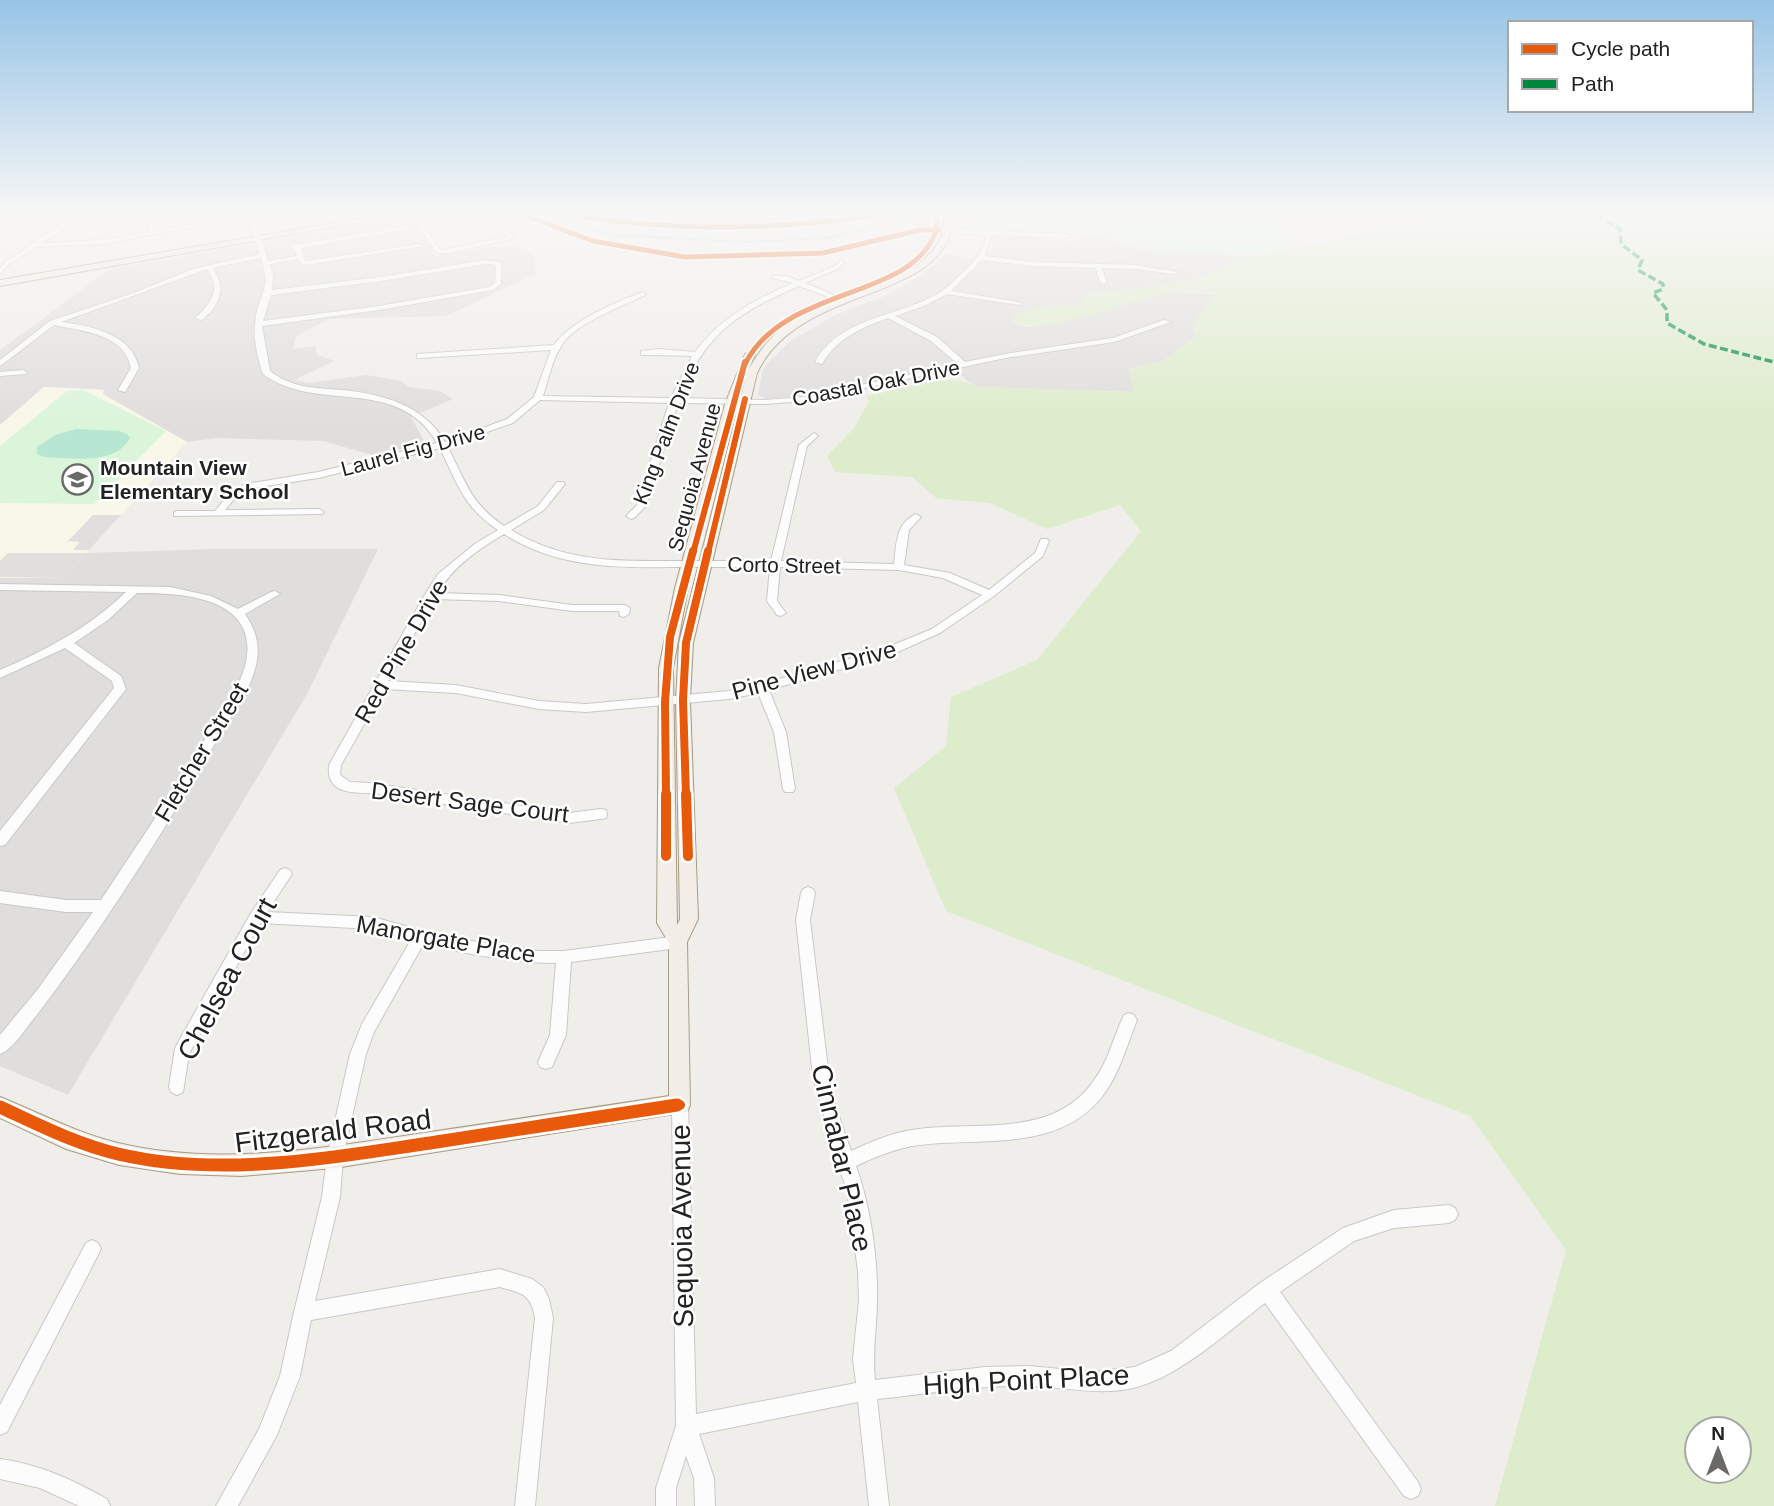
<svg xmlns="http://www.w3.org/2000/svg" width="1774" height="1506" font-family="Arial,sans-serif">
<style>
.residential{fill:#dfdedc}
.education{fill:#f8f7e8}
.grass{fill:#ddeccb;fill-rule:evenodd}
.park{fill:#daf5da}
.pitch{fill:#b7e6d2}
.parking{fill:#e0dfde}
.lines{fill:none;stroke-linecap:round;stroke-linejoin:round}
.stream{stroke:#bfdbe3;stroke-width:2}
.minor-casing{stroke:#c9c8c7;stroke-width:2}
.major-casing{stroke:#a79c86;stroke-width:2}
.minor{fill:#fdfcfc;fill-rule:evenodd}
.major{fill:#f3ede7;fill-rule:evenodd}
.quiet{stroke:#00873e;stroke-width:3.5;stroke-dasharray:8 3.5;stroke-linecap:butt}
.cycleway-far4-casing{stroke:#fff;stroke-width:8}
.cycleway-far3-casing{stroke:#fff;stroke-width:10}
.cycleway-far2-casing{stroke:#fff;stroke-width:12}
.cycleway-far1-casing{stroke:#fff;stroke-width:15}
.cycleway-casing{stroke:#fff;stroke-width:18}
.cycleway-far4{stroke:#e8590c;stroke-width:5}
.cycleway-far3{stroke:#e8590c;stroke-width:6}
.cycleway-far2{stroke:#e8590c;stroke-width:8}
.cycleway-far1{stroke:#e8590c;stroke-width:10}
.cycleway{stroke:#e8590c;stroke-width:13}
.labels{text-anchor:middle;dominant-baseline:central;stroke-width:5;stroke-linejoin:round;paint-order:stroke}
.far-street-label{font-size:21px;fill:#222;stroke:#fff}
.far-poi-label{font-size:21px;font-weight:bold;fill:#222;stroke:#fff;text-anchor:start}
.street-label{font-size:24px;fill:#222;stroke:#fff}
.near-street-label{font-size:28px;fill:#222;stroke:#fff}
</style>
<rect width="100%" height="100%" fill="#f0eeeb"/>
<path class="residential" d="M585 215H872L816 224 656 225Z
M410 216 436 256 490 247H519L534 255 535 274 446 316 329 319 296 336 293 349 315 346 317 355 335 361 294 380 309 383 366 375 401 381 409 387 440 391 453 399 411 417 423 439 422 443 376 456 323 441 216 438 187 442 103 394V390L94 389 44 387 0 425V350L110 269Z
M1096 235 1141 249 1248 256 1203 277 1134 290 1090 292 1079 305 1040 307 1013 322 1025 327 1050 324 1171 292 1215 294 1192 323 1197 335 1162 362 1129 368 1134 392 977 387 966 380 953 365 823 393 767 399 758 395 763 368 790 341 835 315 887 295 924 273 945 254 985 260 992 249 993 238 997 236 1067 241H1073L1080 236Z
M216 549H378L307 694 68 1095 0 1066V578H64L87 553Z"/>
<path class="education" d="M44 387 104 390 103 394 187 442 64 578H0V425Z"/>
<path class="grass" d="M1447 215H1774V1506H1495L1566 1250 1470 1116 946 911 894 788 946 746 951 697 1037 660 1141 531 1120 505 1047 529 990 503 936 498 912 477 835 472 827 456 854 428 869 401 866 396C898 390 950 370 977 387L1134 392 1128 368 1162 362 1197 336 1192 323 1215 294 1209 292C1197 292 1183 291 1171 293 1130 299 1048 337 1012 322L1015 315 1040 307 1079 305 1090 292 1134 290 1203 277 1248 256 1293 249ZM1697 1429H1739V1471H1697Z"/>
<path class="park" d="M989 215H1273L1293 249C1225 259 1162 255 1096 235L1099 231 1055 233 963 230 957 227Z
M83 390 166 431 94 504 0 503V446L67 391Z"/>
<path class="pitch" d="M76 429 119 431 127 434 130 438C115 466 70 458 44 457L37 454V447L55 435Z"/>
<path class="parking" d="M93 515H121L89 550H73L80 542 68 541Z
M8 553H87L64 578 0 577V561Z"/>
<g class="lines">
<path class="stream" d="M551 215 571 224 615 235 745 242 824 238 928 215"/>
<defs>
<path id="minor" d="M74 215H82L42 243 102 240 149 232 146 215H152L155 231 239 215H254L268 261 297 256 291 243 297 245 410 225 412 228 301 248 305 261H307L420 244 423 246 307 265 300 263 298 259 270 264 273 275 272 290 381 277 486 260 501 263V284L493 290 379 310 262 326 270 371C291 388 316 388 342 390 382 394 424 405 445 442L507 419 534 397 551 350 420 358H417V354L554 345C571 321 615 302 643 292L646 294 645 295C622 307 575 323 562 345 552 359 549 379 543 396L671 398 692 356C675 355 658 355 641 355V351L659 349 695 352C720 318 755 299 793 283L773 278V276H786L799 281 835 266 841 260 844 262 839 268 805 283 843 299V301H839L799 286C738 312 705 334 679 398L764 400 805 397 958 364 931 341 888 318C861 328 837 338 822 364L815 362C840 317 895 318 935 295 947 289 955 280 964 271 976 260 983 251 986 235L937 232 939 229 1068 234 1071 236 1068 238 992 235 985 256 1033 262 1135 265 1177 272 1174 274 1135 269 1102 268 1106 282 1103 284 1100 282 1096 268 1033 266 982 260 951 291 1018 302 1022 304 1020 305 947 294 926 305 895 316 937 337 965 362 1005 354 1113 338 1164 320 1171 322 1114 342 1005 358 805 401 764 404 678 403 646 506 634 518 631 519 626 516 637 505 669 403 540 400 513 423 447 446C466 481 469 502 504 526L538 506 557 482H563L565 484 544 510 511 530C564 562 614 561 673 561 706 561 738 561 771 561L799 445 814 433 818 436 807 446 781 561 894 564C897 543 895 524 916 514L921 517 909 530 904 565 950 573 989 590 1035 553 1041 539H1047L1049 541 1043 556 994 596 940 633 891 655 769 690 786 732 795 789 793 792H785L783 789 774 732 758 693 729 699 586 712 539 709 456 693 384 689 341 765 340 775 350 782 371 783 569 813 601 809 606 810 607 814 606 818 601 819 569 823 371 793C350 793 326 793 329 765L424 596 438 574 476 543 498 530C463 507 457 483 440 448L318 478 252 488 236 497 225 510 319 509 324 512 322 514 174 516V512L177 511H215L230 493 246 484 318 472 437 443C398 374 315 414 263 374 258 360 253 338 255 324 258 293 272 292 261 258L212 268C228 287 219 306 202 320L195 318C211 304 222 289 207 269L61 322C91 326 132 334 139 368L125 392 118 390 131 368C125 334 83 331 54 325L0 366V360L50 321 134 293 193 269 260 254 248 217 102 244 36 247 9 264 0 274V268L5 262ZM486 264 496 265 495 283 489 287 379 306 263 321 271 295 381 281ZM504 534C556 567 612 568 672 567 705 567 737 567 770 567L767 601 777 615 781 616 786 613 777 601 780 567 899 570 943 578 982 595 932 629 883 649 762 684 729 691 586 704 539 701 456 685 388 681 434 599 499 601 572 611H619L620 616 624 617 629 614 630 608 625 605H572L499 595 438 593C452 567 479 549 504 534Z
M411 215H417L440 250H443L507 237 501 232 504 230 514 235 512 239 443 254 436 252Z
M0 216 16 217 0 220Z
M23 370 27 372 26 374 0 376V372Z
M0 584 170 587 211 596 238 609 271 592 275 591 280 594 245 614C257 632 261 648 255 669 249 693 232 714 220 735 164 831 104 927 36 1016 26 1027 14 1049 0 1054V1035L38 989 93 912H66L0 903V891L66 900H101C136 847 172 794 205 739 218 718 234 698 242 675 248 660 250 643 243 628 227 594 169 593 137 593L108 620 74 643 121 676 126 689 5 845 0 846V831L114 688 112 681 65 648 0 678V670C46 650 89 628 126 592L0 590Z
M285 868 290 870 292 874 267 912 373 917 445 937 539 951H564L678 936 683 938 685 942 683 946 678 948 571 962 566 1035 552 1067 546 1069 540 1067 538 1062 550 1035 556 963C516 963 463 954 424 943L374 1032 366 1054 343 1157 340 1197 315 1301 500 1269 532 1279 543 1287 549 1299 553 1318 535 1506H515L535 1318C531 1294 522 1293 500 1287L311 1320 300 1376 277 1435 238 1506H216L259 1429 280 1376 294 1312 322 1197 327 1157 350 1054 362 1024 411 940 373 929 260 923 189 1054 183 1092 177 1095 171 1092 169 1087 175 1048 251 913 280 870Z
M808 887 813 889 815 893 810 920 829 1077 836 1107 851 1151C871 1142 891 1133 912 1130 972 1120 1050 1140 1092 1083 1108 1063 1113 1038 1124 1015L1129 1013 1134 1015 1137 1020C1127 1045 1120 1072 1104 1094 1059 1155 976 1136 912 1146 893 1150 874 1157 856 1166 870 1205 878 1257 877 1299 877 1326 872 1352 875 1380L985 1367 1028 1366 1093 1372 1135 1367 1171 1351 1260 1283 1343 1228 1394 1210 1449 1205 1455 1208 1458 1214 1455 1220 1449 1223 1394 1228 1354 1241 1280 1292 1418 1482 1421 1489 1418 1496 1411 1499 1404 1496 1265 1303C1227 1332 1183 1374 1137 1387 1100 1397 1063 1386 1025 1386 976 1385 926 1394 877 1399L889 1506H869L858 1402 699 1434 714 1478 715 1506H695L694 1478 686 1456 676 1488V1506H656V1488L676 1426 672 1105 674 1099 680 1097 686 1099 688 1105 696 1414 856 1383 853 1359 859 1300 858 1271 847 1190 837 1162 813 1077 796 920 801 893 803 889Z
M92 1240 98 1243 101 1249 98 1255 7 1432 0 1435V1405L86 1243Z
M0 1459C39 1464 73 1480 107 1499L110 1506H79L40 1488 0 1479Z"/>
<path id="major" d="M381 215H401L0 286V280Z
M944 215H952C951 222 952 231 949 237 924 302 797 289 757 373L693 643 690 700 698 919 687 942 690 1105 687 1112 335 1168 242 1176 180 1174 119 1165 66 1149 0 1118V1097C40 1113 76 1133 118 1143 219 1167 323 1148 423 1133 505 1121 587 1109 669 1096V943L657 923 659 668 675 588 725 404 745 354 753 352 755 354 735 404 688 588 673 668 677 925 680 919 676 700 679 643 747 373C760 347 780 325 807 312 844 293 924 279 941 237 944 231 943 222 944 215Z"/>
</defs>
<use href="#minor" class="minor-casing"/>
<use href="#major" class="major-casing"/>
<use href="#minor" class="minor"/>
<use href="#major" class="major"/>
<path class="quiet" d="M1596 215 1620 229 1621 244 1642 260 1638 270 1663 284V289L1653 293 1667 310V323L1704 344 1774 362"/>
<defs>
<path id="cycleway-far4" d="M524 215 593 241 685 257 823 253 920 230H939
M578 215C597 220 617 221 636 223 717 231 796 227 876 215
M745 364C784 287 906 300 934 236 937 230 937 222 938 215"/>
<path id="cycleway-far3" d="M693 553 745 362
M708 553 745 399"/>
<path id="cycleway-far2" d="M666 796 665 702 670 637 693 551
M686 796 683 700 686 643 708 551"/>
<path id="cycleway-far1" d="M666 794V856
M686 794 688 856
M665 1107 680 1105"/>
<path id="cycleway" d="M0 1107C39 1125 76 1144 118 1154 221 1178 327 1158 430 1143 512 1130 595 1118 677 1105"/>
</defs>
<use href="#cycleway-far4" class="cycleway-far4-casing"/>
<use href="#cycleway-far3" class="cycleway-far3-casing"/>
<use href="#cycleway-far2" class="cycleway-far2-casing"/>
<use href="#cycleway-far1" class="cycleway-far1-casing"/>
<use href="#cycleway" class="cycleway-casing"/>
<use href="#cycleway-far4" class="cycleway-far4"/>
<use href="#cycleway-far3" class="cycleway-far3"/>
<use href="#cycleway-far2" class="cycleway-far2"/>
<use href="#cycleway-far1" class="cycleway-far1"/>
<use href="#cycleway" class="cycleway"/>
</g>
<linearGradient id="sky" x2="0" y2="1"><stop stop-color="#97c4e6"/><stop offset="0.5" stop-color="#f8f7f6"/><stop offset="1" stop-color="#f8f7f6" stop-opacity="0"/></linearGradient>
<rect width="1774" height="426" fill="url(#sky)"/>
<defs>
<symbol id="school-ring" viewBox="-11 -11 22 22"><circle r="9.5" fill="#fff" stroke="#6a6968" stroke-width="1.5"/><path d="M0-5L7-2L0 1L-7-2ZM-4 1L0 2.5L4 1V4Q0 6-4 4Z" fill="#6a6968"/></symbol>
</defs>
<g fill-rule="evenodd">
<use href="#school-ring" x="60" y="462" width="35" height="35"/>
</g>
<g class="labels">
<g class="far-street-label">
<text transform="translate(876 383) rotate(-11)">Coastal Oak Drive</text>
<text transform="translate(666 433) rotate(-69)">King Palm Drive</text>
<text transform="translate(413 450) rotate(-15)">Laurel Fig Drive</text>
<text transform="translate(694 477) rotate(-75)">Sequoia Avenue</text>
<text transform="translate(784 565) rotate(1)">Corto Street</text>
</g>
<g class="far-poi-label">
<text x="100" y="467">Mountain View<tspan x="100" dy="24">Elementary School</tspan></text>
</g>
<g class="street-label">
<text transform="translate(401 651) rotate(-60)">Red Pine Drive</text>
<text transform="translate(814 670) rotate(-15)">Pine View Drive</text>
<text transform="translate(201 752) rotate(-59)">Fletcher Street</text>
<text transform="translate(470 802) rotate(7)">Desert Sage Court</text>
<text transform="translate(446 939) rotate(10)">Manorgate Place</text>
</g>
<g class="near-street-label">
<text transform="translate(227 979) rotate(-62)">Chelsea Court</text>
<text transform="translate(333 1131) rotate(-7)">Fitzgerald Road</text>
<text transform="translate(842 1158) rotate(77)">Cinnabar Place</text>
<text transform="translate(682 1226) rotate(-91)">Sequoia Avenue</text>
<text transform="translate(1026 1380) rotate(-3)">High Point Place</text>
</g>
</g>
<rect x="1508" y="21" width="245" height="91" fill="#ffffff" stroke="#a7a7a7" stroke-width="2"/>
<rect x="1522" y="44" width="35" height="10" fill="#e8590c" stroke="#a7a7a7" stroke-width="2"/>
<text x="1571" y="56" font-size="21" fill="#222222">Cycle path</text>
<rect x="1522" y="79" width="35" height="10" fill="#00873e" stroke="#a7a7a7" stroke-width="2"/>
<text x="1571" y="91" font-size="21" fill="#222222">Path</text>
<g transform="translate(1718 1450)"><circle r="33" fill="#ffffff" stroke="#a7a7a7" stroke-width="2"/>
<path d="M0-5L12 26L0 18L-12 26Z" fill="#6a6968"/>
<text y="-10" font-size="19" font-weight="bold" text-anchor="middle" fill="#222222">N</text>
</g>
</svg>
